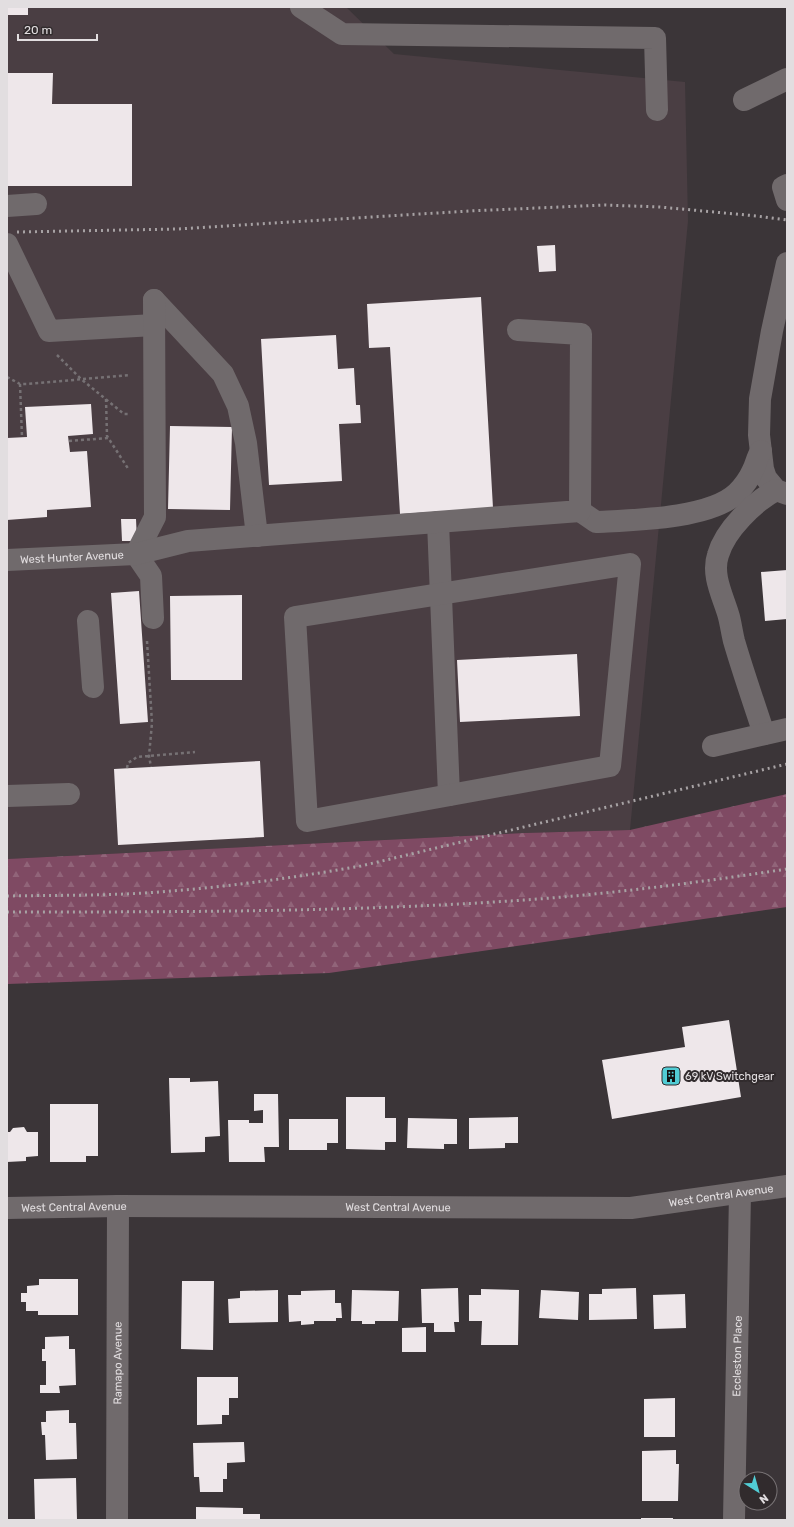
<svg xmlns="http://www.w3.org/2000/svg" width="794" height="1527" font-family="Rubik,sans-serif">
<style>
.built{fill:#4a3e43}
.forest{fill:url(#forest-firs)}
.building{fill:#eee7ea}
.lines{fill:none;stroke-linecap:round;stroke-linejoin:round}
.path{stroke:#767174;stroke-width:2.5;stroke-dasharray:3 3;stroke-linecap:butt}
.minor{stroke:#706a6c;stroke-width:22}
.rail{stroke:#a7a2a4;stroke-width:3;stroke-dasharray:2 4;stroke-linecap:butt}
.labels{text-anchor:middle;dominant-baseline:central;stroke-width:4;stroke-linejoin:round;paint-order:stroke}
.street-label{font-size:11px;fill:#e2dee0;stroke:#312b2d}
.poi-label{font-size:11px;fill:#e2dee0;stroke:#312b2d;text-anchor:start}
</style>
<defs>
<pattern id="forest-firs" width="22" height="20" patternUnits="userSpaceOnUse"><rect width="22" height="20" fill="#7f4a63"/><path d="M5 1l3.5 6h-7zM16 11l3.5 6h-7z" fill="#916479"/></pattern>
</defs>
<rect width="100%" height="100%" fill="#3b3538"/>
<path class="built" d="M7 7H346L394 54 685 82 688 221 630 830 524 833 7 859Z"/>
<path class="forest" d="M787 794V907L329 973 7 984V859L524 833 630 830Z"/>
<path class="building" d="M7 7H28V15H7Z
M7 73H53L52 104H132V186H7Z
M555 245 556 271 539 272 537 246Z
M481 297 493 508 400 514 390 347 369 348 367 304Z
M336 335 338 369 354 368 356 405H360L361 423 339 424 342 481 269 485 261 339Z
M91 404 93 434 68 436 70 452 87 451 91 507 47 510V517L7 520V438L27 437 25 407Z
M170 426 232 427 230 510 168 509Z
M121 519H136L137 541H122Z
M787 570V619L765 621 761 572Z
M139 591 148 722 120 724 111 593Z
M242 595V680H171L170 596Z
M577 654 580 716 460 722 457 660Z
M260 761 264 837 118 845 114 769Z
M729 1020 741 1097 612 1119 602 1060 685 1047 682 1027Z
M169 1078H190V1082L218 1081 220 1136 205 1137V1152L171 1153Z
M254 1094H278L279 1147H264L265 1162H229L228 1120H249V1123H263V1110L254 1111Z
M346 1097H385V1118H396V1142H385V1150L346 1149Z
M50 1104H98V1156H86V1162H50Z
M518 1117V1143H505V1148L469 1149V1118Z
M408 1118 457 1119V1144H444V1149L407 1148Z
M289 1119H338V1143H327V1150H289Z
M24 1127 27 1132H38V1156L26 1157V1161L7 1162V1132H10L13 1128Z
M39 1279H78V1315H38V1311H26V1302H21V1293H27V1286L39 1285Z
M182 1281H214L213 1350 181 1349Z
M458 1288 459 1322H454L455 1332H434V1323H422L421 1289Z
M636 1288 637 1319 589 1320V1294H602V1289Z
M481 1289 519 1290 518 1345H481L482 1321H469V1295H481Z
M278 1290V1322L229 1323 228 1299 240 1298V1291Z
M335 1290V1303H341L342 1318H336V1321H314V1324L301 1325V1321L289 1322 288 1295H301V1291Z
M352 1290 399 1291 398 1321H375V1324H362V1321H351Z
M541 1290 579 1292 578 1320 539 1318Z
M685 1294 686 1328 654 1329 653 1295Z
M426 1327V1352H402V1328Z
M69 1336V1349H75L76 1385 59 1386 60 1393H40V1385H46V1361H42V1349H45V1337Z
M197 1377H238V1398H229V1415H222V1424L197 1425Z
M675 1398V1437H644V1399Z
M69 1410V1423H76L77 1459 46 1460 45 1435H42L41 1422H46V1411Z
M244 1442 245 1462 227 1463V1479H223V1492H200L199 1477H194L193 1443Z
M676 1450V1464H679L678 1501H642V1451Z
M76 1478 77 1520H35L34 1479Z
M196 1507 243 1508V1514H260V1520H196Z
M641 1518H673V1520H641Z"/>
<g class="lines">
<path class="path" d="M57 355 81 379 124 414H130
M7 377 20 384H27L130 375
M20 384 22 437
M106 399 107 436 129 470
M69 441 108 438
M147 641 152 723 149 756 151 767
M127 768 128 763 137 757 195 752"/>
<g class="minor">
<path d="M301 7 342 34 655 38 657 110"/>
<path d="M744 100 787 79"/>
<path d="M787 185 783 187 787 200"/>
<path d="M7 206 36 204"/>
<path d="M7 244 49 331 154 325"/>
<path d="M787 263 772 331 760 399 759 435 763 469 766 478 776 490 787 494"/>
<path d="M154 300 223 374 238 406 246 443 257 536"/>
<path d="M580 511 596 522C633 520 710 519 737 493 744 486 749 479 753 470 756 464 757 457 761 451"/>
<path d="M438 522 449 795"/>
<path d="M136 554 155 517 154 300"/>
<path d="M136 554 151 576 153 618"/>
<path id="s1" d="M7 560 136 554 188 541 580 511 581 334 518 330"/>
<path d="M630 564 610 766 307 821 295 617Z"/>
<path d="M88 621 93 687"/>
<path d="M764 734C754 703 743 672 734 641 732 633 731 625 729 617 724 598 711 576 718 555 725 530 754 502 776 490"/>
<path d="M713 746 787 729"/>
<path d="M7 796 69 794"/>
<path id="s2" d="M7 1208 118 1206 631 1208 787 1186"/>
<path id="s3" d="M117 1520 118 1206"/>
<path id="s4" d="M734 1520 740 1193"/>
</g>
<path class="rail" d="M17 232 177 229 469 211 605 205 660 207 757 216 787 220
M7 896C62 895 117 896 171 891 235 886 298 877 361 866L787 764
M7 912C174 912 343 912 510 901 603 895 695 883 787 869"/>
</g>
<defs>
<symbol id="building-square" viewBox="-11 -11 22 22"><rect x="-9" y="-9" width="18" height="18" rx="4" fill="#51ccd4" stroke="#312b2d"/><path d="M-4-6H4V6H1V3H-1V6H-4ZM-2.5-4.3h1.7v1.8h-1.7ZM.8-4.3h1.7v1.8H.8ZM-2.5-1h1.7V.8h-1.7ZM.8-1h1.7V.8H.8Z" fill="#111"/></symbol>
</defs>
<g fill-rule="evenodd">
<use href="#building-square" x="660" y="1065" width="22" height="22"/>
</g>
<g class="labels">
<g class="street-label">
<text stroke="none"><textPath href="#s1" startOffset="65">West Hunter Avenue</textPath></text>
<text stroke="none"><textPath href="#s2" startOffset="715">West Central Avenue</textPath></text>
<text stroke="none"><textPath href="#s2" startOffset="67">West Central Avenue</textPath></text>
<text stroke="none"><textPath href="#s2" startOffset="391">West Central Avenue</textPath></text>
<text stroke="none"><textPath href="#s4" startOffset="164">Eccleston Place</textPath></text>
<text stroke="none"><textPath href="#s3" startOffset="157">Ramapo Avenue</textPath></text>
</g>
<g class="poi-label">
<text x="685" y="1076">69 kV Switchgear</text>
</g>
</g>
<rect width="794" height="1527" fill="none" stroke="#e2dee0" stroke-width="16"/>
<g transform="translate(758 1491) rotate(143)"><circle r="19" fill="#312b2d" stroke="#787375"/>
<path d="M0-3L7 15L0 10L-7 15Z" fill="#51ccd4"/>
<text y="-6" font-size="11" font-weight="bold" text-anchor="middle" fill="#e2dee0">N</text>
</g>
<path d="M18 34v6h79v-6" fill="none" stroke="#e2dee0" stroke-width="2"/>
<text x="24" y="34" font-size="12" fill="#e2dee0" stroke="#312b2d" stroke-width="3" paint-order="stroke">20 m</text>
</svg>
